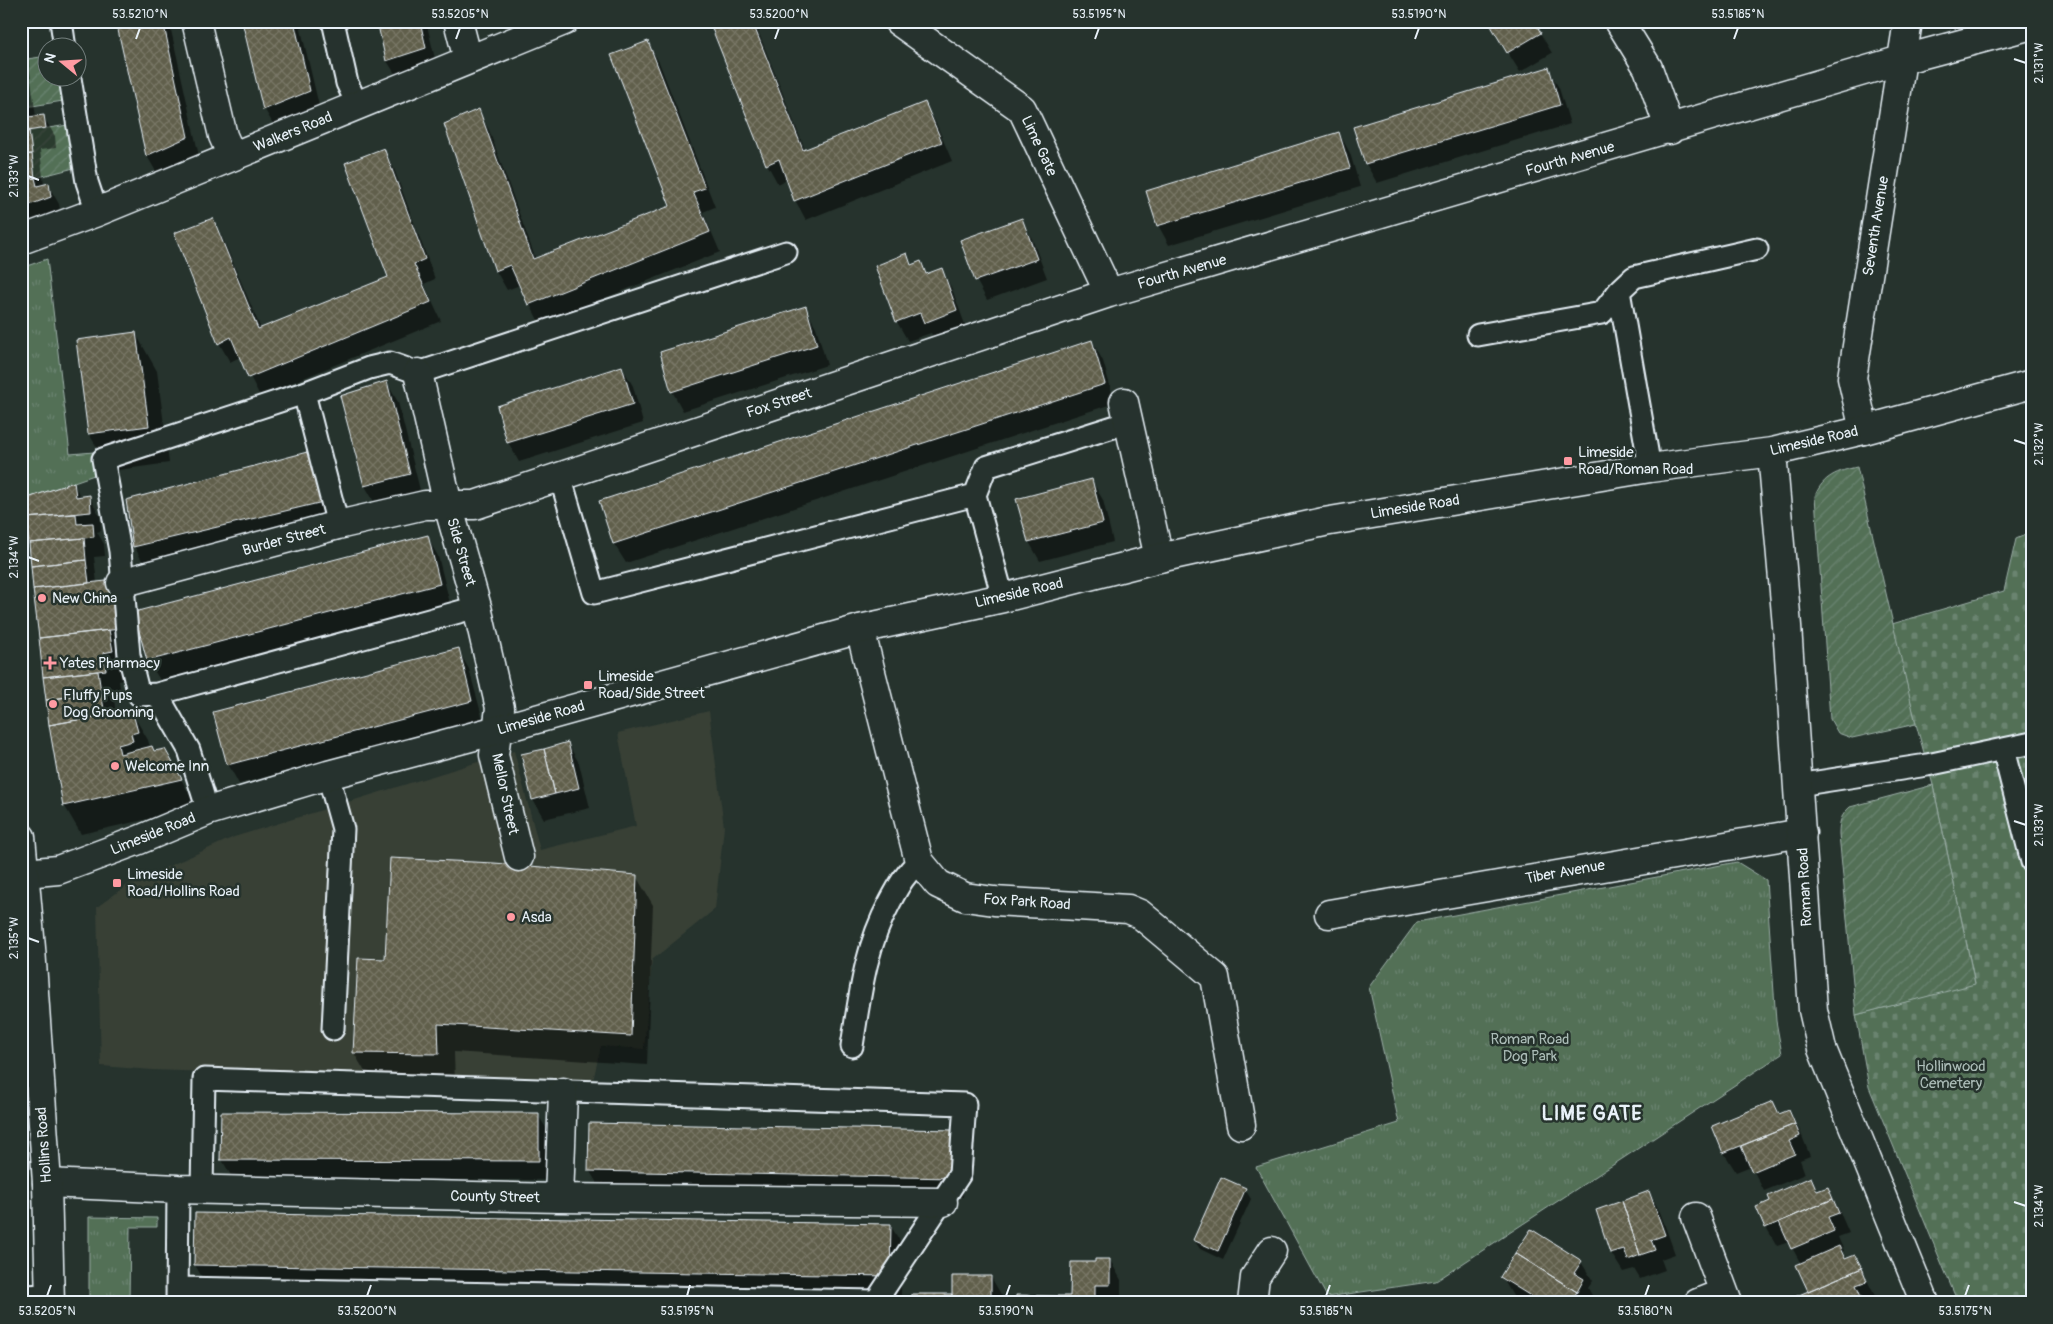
<svg xmlns="http://www.w3.org/2000/svg" width="2053" height="1324" font-family="Pangolin,sans-serif">
<style>
.built{fill:#384036}
.grass{fill:url(#grass-tufts);stroke:#9db0a8}
.cemetery{fill:url(#cemetery-stones);stroke:#9db0a8}
.garden{fill:url(#garden-furrows);stroke:#9db0a8}
.shadow{fill:#0007}
.building{fill:url(#building-cross-hatch);stroke:#e8f1f8}
.lines{fill:none;stroke-linecap:round;stroke-linejoin:round}
.lane-casing{stroke:#e8f1f8;stroke-width:25}
.street-casing{stroke:#e8f1f8;stroke-width:31}
.secondary-casing{stroke:#e8f1f8;stroke-width:31}
.primary-casing{stroke:#e8f1f8;stroke-width:31}
.lane{stroke:#26332d;stroke-width:21}
.street{stroke:#26332d;stroke-width:28}
.secondary{stroke:#26332d;stroke-width:28}
.primary{stroke:#26332d;stroke-width:28}
.ticks{fill:none;stroke:#e8f1f8;stroke-width:2}
.poi-dot{fill:#ff9aa2;stroke:#26332d;stroke-width:2}
.labels{text-anchor:middle;dominant-baseline:central;stroke-width:5;stroke-linejoin:round;paint-order:stroke}
.street-label{font-size:15px;fill:#e8f1f8;stroke:#26332d}
.poi-label{font-size:15px;fill:#e8f1f8;stroke:#26332d;text-anchor:start}
.park-label{font-size:15px;fill:#acbdb8;stroke:#26332d}
.district-label{font-size:20px;font-weight:bold;letter-spacing:1px;fill:#e8f1f8;stroke:#26332d}
.neatline{fill:none;stroke:#e8f1f8;stroke-width:2}
.ticks-label{font-size:12px;text-anchor:middle;fill:#e8f1f8}
</style>
<defs>
<pattern id="grass-tufts" width="24" height="20" patternUnits="userSpaceOnUse" patternTransform="scale(1.25)"><rect width="24" height="20" fill="#526f57"/><path d="M3 7l-1-3M5 7V3M7 7l1-3M15 17l-1-3M17 17v-4M19 17l1-3" fill="none" stroke="#6b8470"/></pattern>
<pattern id="cemetery-stones" width="16" height="16" patternUnits="userSpaceOnUse" patternTransform="scale(1.25)"><rect width="16" height="16" fill="#526f57"/><path d="M2 7V4a2 2 0 0 1 4 0v3zM10 15v-3a2 2 0 0 1 4 0v3z" fill="#6b8470"/></pattern>
<pattern id="garden-furrows" width="10" height="10" patternUnits="userSpaceOnUse" patternTransform="scale(1.25)"><rect width="10" height="10" fill="#526f57"/><path d="M-1 1l2-2M0 10L10 0M9 11l2-2" fill="none" stroke="#6b8470"/></pattern>
<pattern id="building-cross-hatch" width="8" height="8" patternUnits="userSpaceOnUse" patternTransform="scale(1.25)"><rect width="8" height="8" fill="#615f4b"/><path d="M0 0l8 8M0 8l8-8" fill="none" stroke="#787666"/></pattern>
</defs>
<rect width="100%" height="100%" fill="#26332d"/>
<filter id="ink" filterUnits="userSpaceOnUse"><feTurbulence type="fractalNoise" baseFrequency=".02" numOctaves="2"/><feDisplacementMap in="SourceGraphic" scale="10" xChannelSelector="R" yChannelSelector="G"/><feConvolveMatrix kernelMatrix="1 2 1 2 8 2 1 2 1" color-interpolation-filters="sRGB"/></filter>
<g filter="url(#ink)">
<path class="built" d="M709 711 724 827 715 909 652 960 644 1049 601 1046 592 1085 152 1070 101 1066 97 907 129 884 234 837 514 751 540 850 636 826 618 733Z"/>
<path class="grass" d="M47 259 70 454 94 452 97 474 25 499 21 471V268Z
M1737 862 1766 880 1776 1021 1782 1054 1436 1281 1327 1297 1256 1167 1399 1123 1369 987 1417 922Z
M89 1217 157 1218V1227H130L129 1303H89Z"/>
<path class="cemetery" d="M2032 532V1303H1958L1869 1087 1856 1015 1975 983 1933 785 1916 724 1892 624 2004 591 2016 539Z"/>
<path class="garden" d="M47 56 48 78H59L63 101 26 107 21 60Z
M68 125 74 168 35 178 29 131Z
M1857 467 1916 724 1852 738 1838 733 1830 719 1815 496C1823 476 1838 471 1857 467Z
M1933 785 1975 984 1856 1015 1839 834C1839 822 1841 815 1850 807Z"/>
<path class="shadow" d="M21 21H23L36 117 43 116 55 136 56 148 40 150 44 186 48 185 59 204 61 216 21 231Z
M117 21H169L199 156 158 175 147 156Z
M244 21H299L320 110 276 129 265 110Z
M378 21H426L437 67 399 80 387 61Z
M710 21H754L805 150 924 104 936 123 952 161 806 220 795 200 788 179 778 184 767 164Z
M1488 21H1533L1552 53 1520 72Z
M647 42 659 62 715 207 703 212 720 252 540 324 520 285 507 290 496 271 445 125 478 111 489 130 536 260 672 206Z
M1548 69 1559 88 1570 124 1377 183 1366 164Z
M1339 133 1350 153 1360 187 1169 245 1158 225Z
M383 149 394 169 435 279 424 284 441 321 260 396 240 357 230 362 219 343 212 219 223 239 261 329 390 278Z
M1021 219 1032 239 1047 278 987 300 976 280Z
M906 255 912 266 920 263 927 275 941 269 952 289 967 330 936 342 931 333 908 341 897 322 876 266Z
M805 308 816 327 827 365 683 411 672 391Z
M136 334 157 371 169 463 111 471 89 434 77 341Z
M1092 341 1103 361 1115 403 626 563 614 544 601 501Z
M622 367 633 386 643 423 519 462 508 442Z
M387 383 398 402 421 494 376 505 365 486Z
M322 472 333 521 145 566 134 546Z
M1092 481 1103 500 1113 542 1040 561 1029 542Z
M74 484 81 498 89 496 100 516 101 531 97 532 104 544 105 556 94 557 97 583 114 581 129 679 119 681 122 698 114 699 116 714 131 711 148 740 150 747 181 779 197 808 81 834 64 805 50 724 26 500Z
M427 537 438 556 450 603 160 680 148 661 136 613Z
M458 650 469 669 483 720 239 784 228 764Z
M568 744 579 763 590 808 544 819 533 800Z
M636 876 653 905 647 1065 454 1052 455 1083 371 1082 354 1053 386 961Z
M1772 1102 1780 1115 1789 1111 1800 1131 1810 1156 1800 1160 1805 1174 1764 1191 1751 1166 1736 1172 1724 1153 1713 1127Z
M538 1115 550 1134 549 1180 233 1179 222 1160Z
M965 1151 963 1197 601 1190 589 1170Z
M1811 1179 1818 1192 1827 1188 1838 1208 1849 1233 1838 1237 1844 1251 1841 1252 1846 1260 1855 1256 1877 1300 1872 1303H1795L1810 1292 1798 1265 1801 1264 1789 1242 1777 1246 1766 1227Z
M1245 1189 1251 1199 1223 1260 1200 1249 1194 1240Z
M1649 1192 1660 1212 1675 1254 1661 1259 1665 1270 1640 1279 1634 1269 1623 1272 1611 1253 1597 1211Z
M890 1225 902 1244 901 1295 206 1284 195 1265Z
M1110 1260 1121 1280V1303H1017L1072 1297 1096 1263Z
M1581 1262 1593 1281 1588 1288 1594 1299 1592 1303H1523L1513 1296 1502 1277Z
M991 1277 1002 1296V1303H914L953 1295Z"/>
<path class="building" d="M116 21H163L188 137 146 156Z
M242 21H294L310 91 263 110Z
M377 21H420L426 48 386 61Z
M709 21H752L803 150 925 102 942 142 794 201 779 159 766 165Z
M1488 21H1534L1541 33 1507 53Z
M648 41 705 188 693 192 710 232 528 305 510 265 495 271 444 124 479 109 533 259 670 206 611 55Z
M1549 67 1560 105 1365 164 1353 127Z
M21 84H23L26 107H21Z
M21 107H26L28 117 44 115 46 128 21 132Z
M29 131 32 154 21 155V132Z
M1339 132 1350 168 1157 226 1146 191Z
M384 148 425 259 414 264 431 302 248 378 231 337 218 344 174 233 213 218 258 329 388 277 345 163Z
M32 154 35 178 21 180V155Z
M35 178 37 186 49 183 51 197 21 208V180Z
M1022 218 1037 259 975 281 960 240Z
M907 253 911 265 921 261 926 274 942 268 957 310 924 323 920 313 896 322 875 266Z
M806 306 817 345 671 392 660 352Z
M136 332 149 426 88 434 76 340Z
M1092 340 1105 384 613 544 599 501Z
M622 366 633 404 507 443 497 406Z
M387 381 410 474 364 486 340 396Z
M311 451 323 502 133 547 126 500Z
M1092 479 1103 523 1028 542 1016 499Z
M74 482 76 497 90 495 91 512 26 518 25 499Z
M76 514 77 524 93 523 94 537 29 543 26 518Z
M428 535 440 584 147 661 134 612Z
M84 538 86 560 31 566 29 543Z
M86 560 89 583 33 589 31 566Z
M115 580 120 629 39 638 33 589Z
M109 630 113 651 103 653 106 670 43 677 39 638Z
M459 648 472 701 227 765 213 712Z
M98 671 101 692 46 700 43 677Z
M101 692 105 715 49 725 46 700Z
M132 710 138 732 131 734 133 741 118 745 120 754 152 746 154 751 165 749 182 779 63 806 49 725Z
M568 742 579 788 555 794 544 749Z
M544 749 555 794 532 800 521 754Z
M390 858 494 863 637 875 631 1036 438 1024 439 1054 353 1053 358 958 385 959Z
M1773 1101 1779 1114 1789 1110 1795 1124 1723 1153 1712 1126Z
M221 1112 539 1113V1161L220 1160Z
M589 1123 954 1130 953 1178 588 1171Z
M1795 1124 1800 1136 1789 1141 1795 1154 1752 1172 1741 1146Z
M1221 1177 1246 1188 1218 1251 1193 1240Z
M1811 1177 1817 1191 1828 1187 1833 1199 1765 1228 1756 1207 1770 1201 1768 1196Z
M1649 1191 1665 1235 1651 1240 1655 1250 1640 1255 1622 1201Z
M1833 1199 1839 1213 1828 1217 1834 1231 1791 1249 1779 1222Z
M1622 1201 1640 1255 1628 1260 1624 1249 1610 1253 1596 1210Z
M195 1213 891 1224 890 1276 194 1265Z
M1531 1229 1582 1261 1574 1273 1584 1279 1577 1292 1515 1253Z
M1839 1246 1845 1259 1855 1255 1862 1268 1808 1291 1796 1265Z
M1515 1253 1577 1292 1569 1303 1560 1297 1556 1303H1542L1500 1277Z
M1095 1259H1110V1285H1095V1303H1056V1296H1070L1071 1262H1095Z
M1862 1268 1867 1281 1856 1285 1862 1299 1853 1303H1794L1792 1298Z
M952 1276H991V1303H952Z
M912 1294H952V1303H912Z
M1016 1295 1056 1296V1303H1016Z
M1126 1298H1165V1303H1126Z
M1165 1298 1204 1299V1303H1165Z"/>
<g class="lines">
<defs>
<path id="lane" d="M61 21 65 48
M333 21 347 83 358 106
M70 78 87 182 97 212
M1619 291 1650 468
M1478 335 1602 313 1619 291 1634 277 1757 249
M304 393 338 525
M560 476 594 593 975 495
M1003 598 975 495 986 467 1129 422
M477 607 157 694 139 695 129 655 120 551 103 459 304 393 369 368 390 363 418 373 786 252
M157 694 189 750 208 811
M2003 749 2032 862
M328 775 343 829 333 1029
M1798 785 1927 765 2032 743
M852 1046C860 995 865 948 890 902 899 885 905 874 919 861
M177 1288 876 1301 960 1174 965 1104 204 1079 202 1189
M21 1296 50 1295
M177 1301 178 1189"/>
<path id="street" d="M196 21 223 136 232 156
M458 21 465 48 471 59
M898 21 1022 109 1109 293
M1619 21 1648 68 1670 130
M21 240 97 212 564 21
M418 373 448 505 477 607 500 708 494 755 519 857
M1124 402 1159 558
M1864 430 1852 378 1908 21
M121 583 338 525 425 505H475L1109 293 1901 60 2032 25
M860 629 919 861 938 884 965 897 994 901 1128 909 1140 914 1215 977 1241 1125
M1329 914 1802 833
M47 1183 178 1189 559 1198 943 1202
M559 1198 563 1092
M1696 1217 1728 1303
M1252 1303 1255 1277 1272 1251
M1698 1303 1723 1293"/>
<path id="secondary" d="M1772 452 1787 626 1813 1010 1822 1049 1925 1303
M25 873 58 870 139 840 208 811 328 775 497 730 860 629 1003 598 1159 558 1324 522 1650 468 1772 452 1864 430 2032 384"/>
<path id="primary" d="M21 837 31 948 47 1183 50 1303"/>
</defs>
<use href="#lane" class="lane-casing"/>
<use href="#street" class="street-casing"/>
<use href="#secondary" class="secondary-casing"/>
<use href="#primary" class="primary-casing"/>
<use href="#lane" class="lane"/>
<use href="#street" class="street"/>
<use href="#secondary" class="secondary"/>
<use href="#primary" class="primary"/>
</g>
</g>
<path class="ticks" d="M136 39 140 28M456 39 460 28M775 39 779 28M1095 39 1099 28M1415 39 1419 28M1734 39 1738 28M2014 59 2026 63M28 176 39 180M2014 440 2026 444M28 557 39 561M2014 821 2026 825M28 938 39 942M2014 1202 2026 1206M47 1296 51 1285M367 1296 371 1285M687 1296 690 1285M1006 1296 1010 1285M1326 1296 1330 1285M1645 1296 1649 1285M1965 1296 1969 1285"/>
<g class="poi-dot">
<rect x="1563" y="456" width="10" height="10" rx="2.5"/>
<circle cx="42" cy="598" r="5"/>
<path d="M47.5 655.5h5v5h5v5h-5v5h-5v-5h-5v-5h5z"/>
<rect x="583" y="680" width="10" height="10" rx="2.5"/>
<circle cx="53" cy="704" r="5"/>
<circle cx="115" cy="766" r="5"/>
<rect x="112" y="878" width="10" height="10" rx="2.5"/>
<circle cx="511" cy="917" r="5"/>
</g>
<g class="labels">
<g class="street-label">
<text transform="translate(293 132) rotate(-22)">Walkers Road</text>
<text transform="translate(1039 146) rotate(65)">Lime Gate</text>
<text transform="translate(1570 159) rotate(-16)">Fourth Avenue</text>
<text transform="translate(1876 226) rotate(-81)">Seventh Avenue</text>
<text transform="translate(1182 272) rotate(-16)">Fourth Avenue</text>
<text transform="translate(779 403) rotate(-18)">Fox Street</text>
<text transform="translate(1814 441) rotate(-13)">Limeside Road</text>
<text transform="translate(1415 507) rotate(-9)">Limeside Road</text>
<text transform="translate(284 540) rotate(-15)">Burder Street</text>
<text transform="translate(461 552) rotate(74)">Side Street</text>
<text transform="translate(1019 593) rotate(-13)">Limeside Road</text>
<text transform="translate(541 718) rotate(-16)">Limeside Road</text>
<text transform="translate(505 794) rotate(78)">Mellor Street</text>
<text transform="translate(153 834) rotate(-22)">Limeside Road</text>
<text transform="translate(1565 872) rotate(-10)">Tiber Avenue</text>
<text transform="translate(1805 887) rotate(-93)">Roman Road</text>
<text transform="translate(1027 902) rotate(4)">Fox Park Road</text>
<text transform="translate(44 1145) rotate(-94)">Hollins Road</text>
<text transform="translate(495 1197) rotate(1)">County Street</text>
</g>
<g class="poi-label">
<text x="1578" y="452">Limeside<tspan x="1578" dy="17">Road/Roman Road</tspan></text>
<text x="52" y="598">New China</text>
<text x="60" y="663">Yates Pharmacy</text>
<text x="598" y="676">Limeside<tspan x="598" dy="17">Road/Side Street</tspan></text>
<text x="63" y="695">Fluffy Pups<tspan x="63" dy="17">Dog Grooming</tspan></text>
<text x="125" y="766">Welcome Inn</text>
<text x="127" y="874">Limeside<tspan x="127" dy="17">Road/Hollins Road</tspan></text>
<text x="521" y="917">Asda</text>
</g>
<g class="park-label">
<text x="1530" y="1039">Roman Road<tspan x="1530" dy="17">Dog Park</tspan></text>
<text x="1951" y="1066">Hollinwood<tspan x="1951" dy="17">Cemetery</tspan></text>
</g>
<g class="district-label">
<text x="1592" y="1113">LIME GATE</text>
</g>
</g>
<rect width="2053" height="1324" fill="none" stroke="#26332d" stroke-width="55"/>
<g transform="translate(62 62) rotate(288)"><circle r="24" fill="#26332d" stroke="#747f7e"/>
<path d="M0-4L9 19L0 12L-9 19Z" fill="#ff9aa2"/>
<text y="-8" font-size="14" font-weight="bold" text-anchor="middle" fill="#e8f1f8">N</text>
</g>
<rect x="28" y="28" width="1998" height="1268" class="neatline"/>
<g class="ticks-label">
<text x="140" y="18">53.5210°N</text>
<text x="460" y="18">53.5205°N</text>
<text x="779" y="18">53.5200°N</text>
<text x="1099" y="18">53.5195°N</text>
<text x="1419" y="18">53.5190°N</text>
<text x="1738" y="18">53.5185°N</text>
<text transform="translate(2039 63) rotate(-90)" y="4">2.131°W</text>
<text transform="translate(14 176) rotate(-90)" y="4">2.133°W</text>
<text transform="translate(2039 444) rotate(-90)" y="4">2.132°W</text>
<text transform="translate(14 557) rotate(-90)" y="4">2.134°W</text>
<text transform="translate(2039 825) rotate(-90)" y="4">2.133°W</text>
<text transform="translate(14 938) rotate(-90)" y="4">2.135°W</text>
<text transform="translate(2039 1206) rotate(-90)" y="4">2.134°W</text>
<text x="47" y="1315">53.5205°N</text>
<text x="367" y="1315">53.5200°N</text>
<text x="687" y="1315">53.5195°N</text>
<text x="1006" y="1315">53.5190°N</text>
<text x="1326" y="1315">53.5185°N</text>
<text x="1645" y="1315">53.5180°N</text>
<text x="1965" y="1315">53.5175°N</text>
</g>
</svg>
